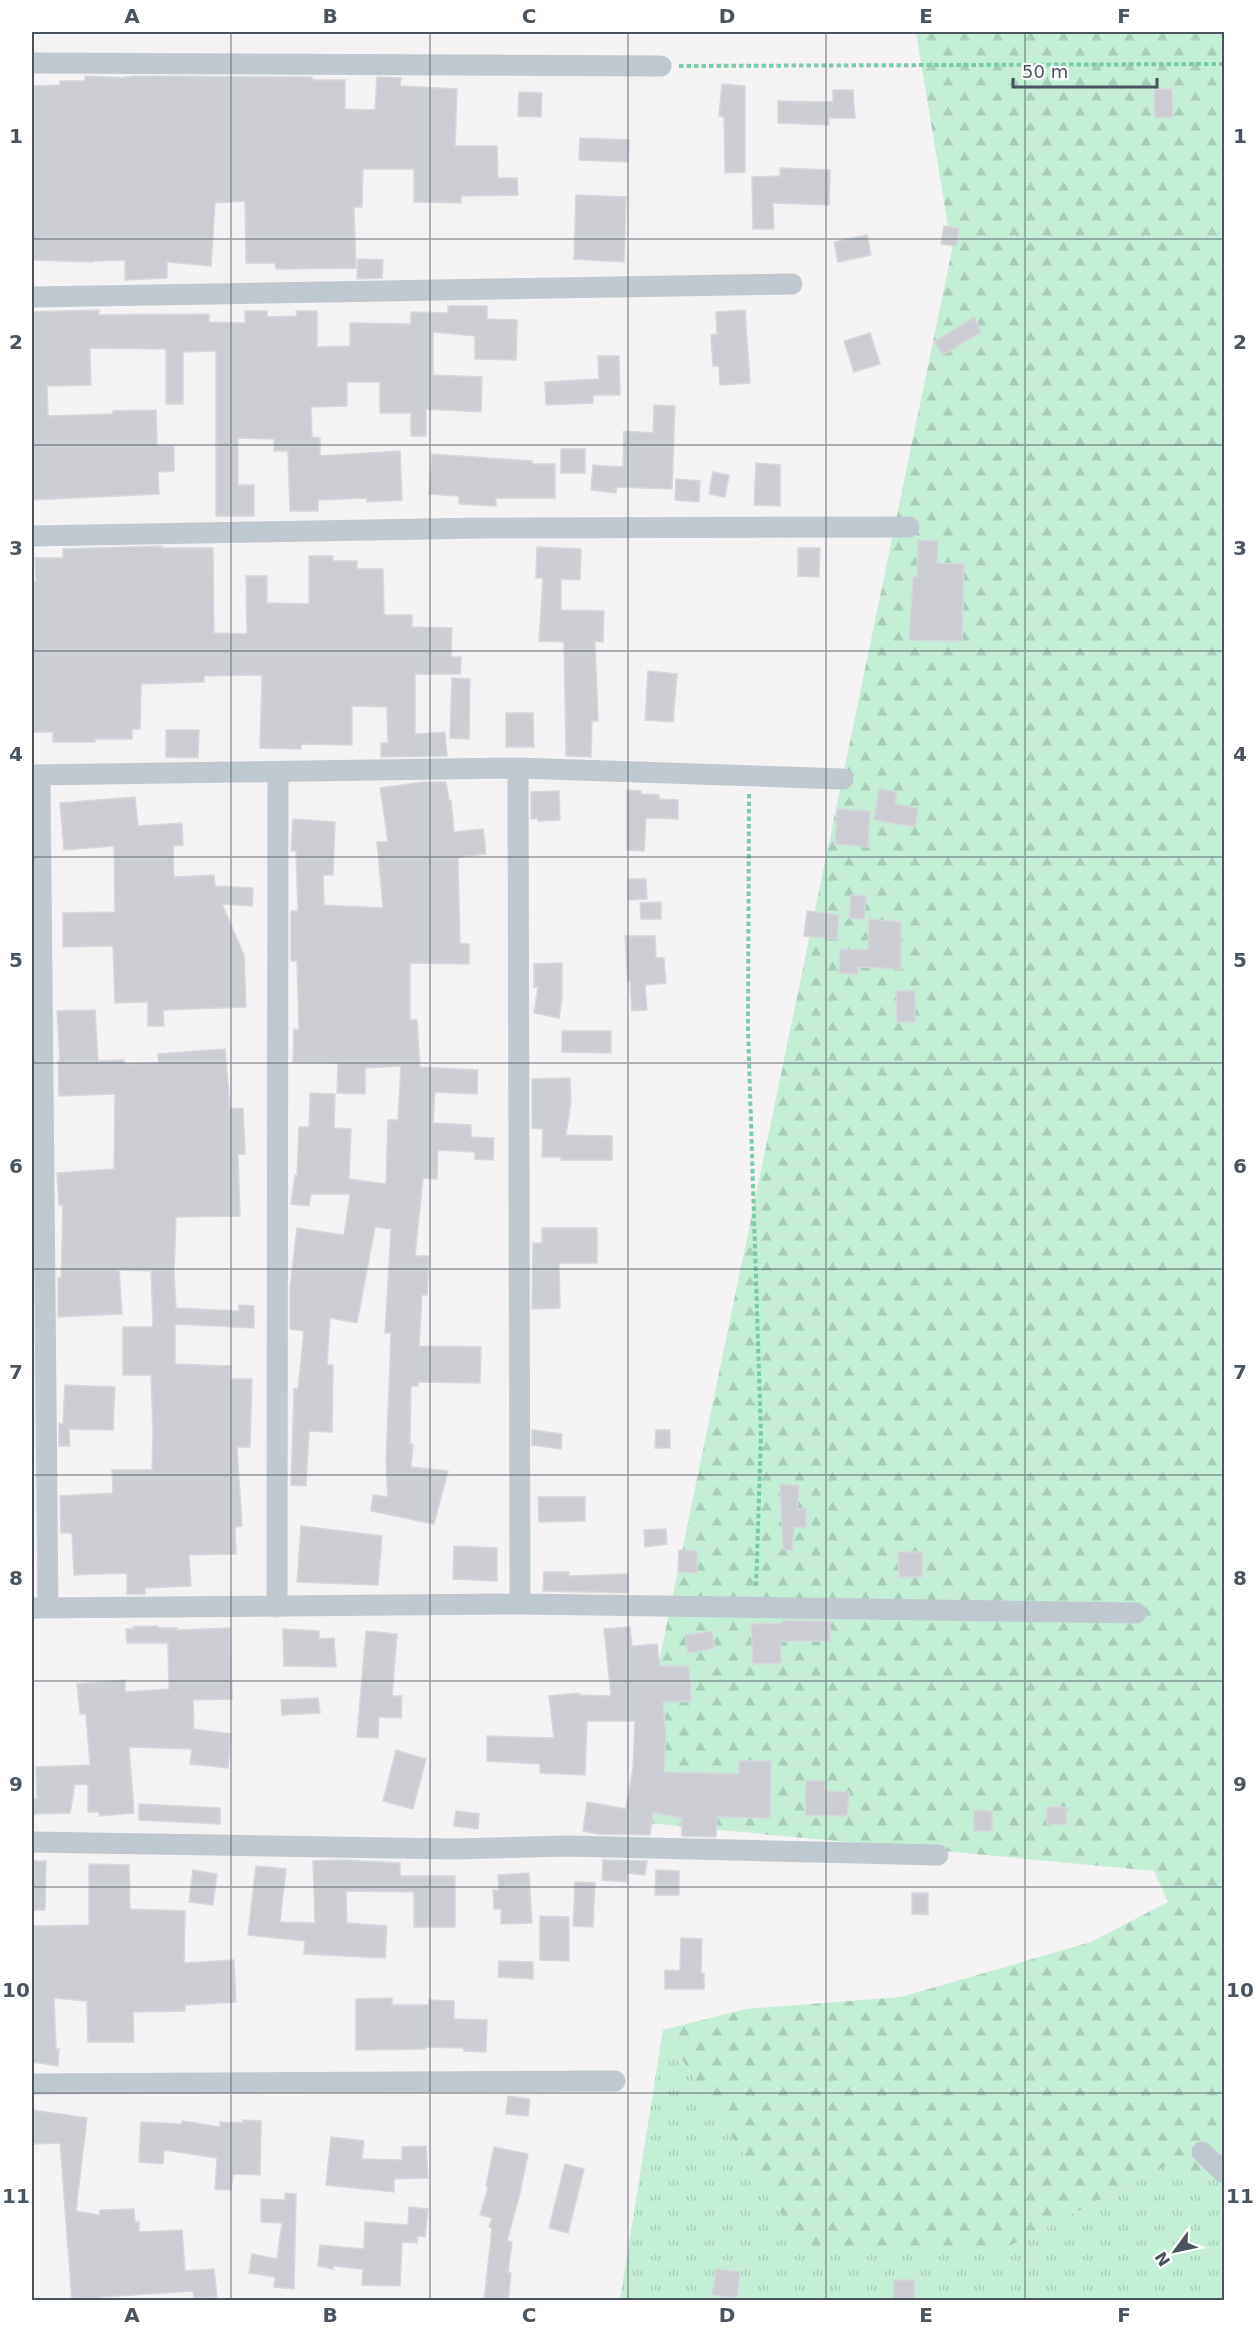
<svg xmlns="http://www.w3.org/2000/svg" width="1256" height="2332" font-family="'DejaVu Sans',sans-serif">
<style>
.grass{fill:url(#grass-tufts)}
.forest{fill:url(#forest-firs)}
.building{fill:#ccced4;stroke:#d6d8dd;stroke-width:1.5}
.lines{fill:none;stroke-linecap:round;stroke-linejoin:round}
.path{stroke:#7ccba9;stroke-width:4;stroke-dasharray:4.5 3;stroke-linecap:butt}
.minor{stroke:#c0c8d0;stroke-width:21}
.grid{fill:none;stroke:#4a545f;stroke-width:1.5;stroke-opacity:0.55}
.neatline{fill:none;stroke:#4a545f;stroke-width:2}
.grid-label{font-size:20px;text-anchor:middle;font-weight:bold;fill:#4a545f}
</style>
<defs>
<pattern id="grass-tufts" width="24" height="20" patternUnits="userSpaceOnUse" patternTransform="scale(1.5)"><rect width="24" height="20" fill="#c4eed6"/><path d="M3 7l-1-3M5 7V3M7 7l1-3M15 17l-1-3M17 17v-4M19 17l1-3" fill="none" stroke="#aaceba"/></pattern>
<pattern id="forest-firs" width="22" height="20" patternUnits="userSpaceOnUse" patternTransform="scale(1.5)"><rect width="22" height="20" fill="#c4eed6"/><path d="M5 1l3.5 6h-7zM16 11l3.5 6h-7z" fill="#aaceba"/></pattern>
</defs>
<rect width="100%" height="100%" fill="#f4f2f2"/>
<path class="grass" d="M663 2030 804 2249H1004L1166 2166 1224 2180V2300H620Z"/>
<path class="forest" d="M916 32H1224V2180L1166 2166 1004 2249H804L663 2030 746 2009 901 1997 1091 1942 1168 1902 1154 1871 626 1821 952 250Z"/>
<path class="building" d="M85 76 125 78V77L136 76 312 77V80H345V109L375 110 377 77 401 78 400 86 457 89 455 146H497L498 178H517L518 195 461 196V203L414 202V169H363L362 207H354L356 268 276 269 275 263H246L245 201 215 203 211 266 167 262V278L125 280V260L93 261V262L32 260V86L60 85V81H85Z
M722 84 745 86V172L725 173 724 117 719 116Z
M1154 89H1172L1173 117 1155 118Z
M833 90H853L855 118H829V125L778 123V101L833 102Z
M519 92 542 93 541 117 518 116Z
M580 138 629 140 628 162 579 160Z
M780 168 830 170 829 205 773 203 774 229H753L752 177 780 176Z
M576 195 626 197 624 262 574 259Z
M944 226 959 228 957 246 941 244Z
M867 235 871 255 838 262 834 242Z
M358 259 383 260 382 278 357 279Z
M448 306H487V319L517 320 516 360 475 359V336L433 332V375L482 377 481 412 426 409V436H411V413H380V382H347V406L311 407 312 437 320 438V456L400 451 402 500 367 502V498L318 500V511H290L288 451H274V439L238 438V485H254V516H216V351L183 352V404H166V349L90 348 91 385 47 386 48 416 113 414V411L156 410 157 446H174V471L158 472 159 494 32 500V312L99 310V315L209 314V322L245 323V311H267V317L297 316 296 311H317V347L350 346V323L411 324V312L448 313Z
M745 310 750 383 720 385 719 366H713L711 335 717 334 716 312Z
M974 317 981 332 943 355 934 342Z
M870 333 880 364 854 372 844 341Z
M598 356H619L620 395H593V403L546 405 545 382 599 379Z
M654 405 675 406 672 489 616 487V493L591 490 593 465 623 467 624 431 653 433Z
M561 449H585V473H561Z
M432 454 532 461V464H555V498H496V506L459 504V496L429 494Z
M756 463 780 465V506L754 505Z
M713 472 729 475 725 497 709 494Z
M676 479 700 481 699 502 675 500Z
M918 540 938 541 937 563 964 564 962 641 909 640 913 577H917Z
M162 546V548H213L214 633 247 634 246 576H267V603L309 604V556H333V561H357V569H383L384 615H412V627L452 628 451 657H461L460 674H415V734L445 732 447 756 381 757V743H388L387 707 352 706V745L301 744V749L260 748 262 675 204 676V682L141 684 140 729H132V739H95V742H53V732H32V582H36L35 558H63V549Z
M537 547 581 549 580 580 561 579V610L604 611 603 642 595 641 598 721H592L591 757 566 756 564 642 539 641 543 578H536Z
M798 548H820L819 577 798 576Z
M648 671 677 674 673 722 645 720Z
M452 678 470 679 469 739 450 738Z
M506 713H533L534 747H506Z
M166 730H199L198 758 166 757Z
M424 782H446L449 800H451L454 832 483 829 486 854 458 857 460 944H469V964L410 963V1020H417L420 1067 478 1070 477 1094 435 1092 433 1123 471 1125V1137L494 1138 493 1160 475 1159V1152L438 1150 437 1179 423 1178 415 1256H429L427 1295H422L419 1346 481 1347 480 1383 418 1382V1386H411L410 1444H413L411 1467 448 1471 434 1524 371 1511 373 1495 388 1497 386 1464 391 1333H385L391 1229 375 1227 357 1323 330 1318 327 1365H333L332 1432 309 1431 306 1486 291 1485 294 1389H298L304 1331 290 1329V1288L297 1228 344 1235 350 1194H311L309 1206 291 1204 295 1175 297 1176 299 1127H309L310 1093 335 1094 334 1128 351 1129 349 1179 386 1184 388 1120H398L401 1066 365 1068V1094L337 1093 338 1063 293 1062 294 1029 299 1030 297 961H291V911H298L296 851H291L293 819 335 822 333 875H323L324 905 383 908 377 842H388L380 788Z
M879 789 897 792 895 804 918 808 915 827 874 820Z
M627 790 641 791V794L659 795V799L678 800V819L646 818 644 851 627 850Z
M559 791 560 820 538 821V818L531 819V792Z
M135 797 138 826 182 823 183 845 173 846 174 877 214 875 215 886 253 888 252 906 222 904 244 955 246 1007 163 1010 164 1026H148V1002L115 1003 113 946 63 947V913L115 912 114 846 64 850 60 803Z
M837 809 870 811 868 847 835 844Z
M628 879H646L647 899 628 900Z
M851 895 866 896 864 919 849 918Z
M661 902V919H641L640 903Z
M807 911 839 915 837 939 804 936Z
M869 919 901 922V969L858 967V974L839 973 840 949 868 950Z
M625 936H655L656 958H664L666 983 645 985 647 1010 632 1011 630 981H628Z
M562 963V998L559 1018 534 1013 538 987H534V964Z
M896 991H915V1022H897Z
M95 1010 98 1061 124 1060 125 1064 159 1063 158 1054 225 1049 230 1109 243 1108 245 1154H238L240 1216 176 1217 174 1274 176 1308 239 1311V1305L254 1306V1328L175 1324V1364L231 1366 230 1379H252L250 1447H237L242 1526 235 1527 236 1554 189 1555 191 1586 145 1588V1594H127V1573L74 1575 72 1533H61L60 1496 113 1493 112 1470H152L153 1432 151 1375H123V1327H152L153 1322 151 1271 119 1270 122 1314 58 1317V1278H61L63 1205H59L57 1173 114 1169 115 1094 59 1096 58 1061H60L57 1011Z
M562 1031H611V1053L562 1052Z
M570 1078 571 1103 566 1135 612 1136V1160H561V1157H542L543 1129 532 1128V1079Z
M542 1228H597V1263H559L560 1308 532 1309 533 1243H542Z
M65 1385 115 1387 113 1430 69 1429 70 1446H59V1423L63 1424Z
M532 1430 562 1434 561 1449 532 1445Z
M656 1430H670V1448H655Z
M780 1484 799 1486 797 1509 806 1508V1527H794L792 1550H783Z
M538 1497H585V1521L539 1522Z
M301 1526 382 1536 378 1585 297 1582Z
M666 1529 667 1544 645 1547 644 1530Z
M454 1546 497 1548V1581L453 1579Z
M679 1550 697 1551V1573L678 1572Z
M898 1552H922V1577H899Z
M544 1572H569V1576L628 1574V1593L543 1591Z
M782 1621H830V1641H780L781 1663 753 1664 751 1624 782 1623Z
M158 1626V1628H177V1630L230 1628 232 1699 193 1700 194 1729 231 1734 228 1768 190 1764 192 1749 129 1747 134 1813 99 1816V1812H88V1785L75 1784 70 1813 32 1814V1799H37L36 1767 90 1765 86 1714H80L77 1684 125 1680V1692L169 1689 168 1643H127L126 1629H133V1627Z
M630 1627 632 1646 657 1644 660 1666H689L691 1701 663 1702 666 1735 664 1772 739 1774V1761H771L770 1818 717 1817 716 1837 682 1836 681 1818 653 1813 650 1835 598 1834 583 1831 587 1802 626 1809 633 1768 635 1721H587L585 1775 540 1773V1764L487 1761V1736L554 1738 549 1696 579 1693V1695L611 1696 604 1629Z
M283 1629 319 1631V1639L334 1638 336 1667 284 1666Z
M366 1631 397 1634 392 1696H402L401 1718 379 1717 378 1738 357 1737Z
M712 1631 715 1648 688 1653 685 1635Z
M318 1698 320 1713 282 1715 281 1700Z
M396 1750 426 1759 413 1809 383 1801Z
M806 1781H825V1791L849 1792 847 1816 805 1815Z
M139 1804 220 1808V1824L139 1820Z
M1047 1807H1066V1825L1047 1824Z
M974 1810 992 1811V1831H974Z
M456 1811 479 1814 478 1829 454 1826Z
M342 1860 400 1863V1876H455V1927H414V1892L346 1891 347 1923 387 1926 385 1958 304 1954 305 1941 248 1935 256 1866 286 1869 280 1922 315 1923 313 1861Z
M603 1860 647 1861 645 1875 627 1873 626 1882 602 1880Z
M32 1861H46L45 1910H32Z
M89 1864 129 1865 130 1909 185 1911 184 1963 234 1960 236 2002 185 2005V2011L133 2012 134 2042H88L87 2001 54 1998 56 2049H59L58 2066 33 2062 32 1926 89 1925Z
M193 1870 217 1874 213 1905 189 1902Z
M656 1870 679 1871V1895H655Z
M529 1873 532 1923 501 1924V1909H494L493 1890H499L498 1875Z
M575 1882 595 1883 593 1927 573 1926Z
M912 1893H928V1915L912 1914Z
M540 1916 569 1917V1961L540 1960Z
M681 1938 702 1939 701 1973H704V1989H665V1970L680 1971Z
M499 1961 533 1962V1979L498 1977Z
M392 1998V2005H429V2000L454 2001V2019L487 2020 486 2052 464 2051V2048L425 2047V2049L356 2050V1999Z
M508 2096 530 2099 528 2116 506 2114Z
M32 2110 87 2118 76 2211 99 2215 100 2210 134 2209 135 2222H139V2232L182 2230 185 2271 214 2269 217 2297 194 2298 193 2291 102 2297V2301H72L60 2143 32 2144Z
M243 2120 261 2121 260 2175 233 2174 231 2190 215 2189 217 2158 164 2150 163 2164 139 2162 141 2122 182 2124V2121L220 2127V2122L243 2123Z
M331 2137 364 2141 362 2159 402 2160V2147L426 2146 428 2178 394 2179V2192L326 2185Z
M494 2147 528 2154 520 2193 507 2241 512 2242 508 2273H511L508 2301H484L492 2228 489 2227 492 2218 480 2215 488 2187 486 2186Z
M565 2164 584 2169 568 2233 549 2228Z
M285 2193 296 2194 294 2289 274 2287 275 2277 249 2273 252 2254 277 2259 282 2223 261 2222V2199L285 2200Z
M409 2207 428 2209 425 2237 418 2236 417 2243 402 2242 400 2286 362 2285 363 2269 333 2266V2269L318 2266 320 2245 364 2249 365 2222 408 2225Z
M716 2269 740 2272 737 2298 712 2295Z
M894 2280H914V2301H894Z"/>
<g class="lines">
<path class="path" d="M679 66 1224 64
M749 794 748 1029 761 1436 756 1588"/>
<path class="minor" d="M32 63 661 66
M32 297 792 284
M32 536 483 528 909 527
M518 768 520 1604
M32 775 518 768 843 779
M40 775 48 1608
M277 1607 278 772
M32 1608 520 1604 1136 1613
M32 1842 456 1849 567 1846 938 1855
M32 2084 615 2081
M1202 2152 1224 2173"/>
</g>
<path class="grid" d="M231 32V2300M430 32V2300M628 32V2300M826 32V2300M1025 32V2300M32 239H1224M32 445H1224M32 651H1224M32 857H1224M32 1063H1224M32 1269H1224M32 1475H1224M32 1681H1224M32 1887H1224M32 2093H1224"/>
<rect width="1256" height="2332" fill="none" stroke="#ffffff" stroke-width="66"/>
<g transform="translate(1175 2251) rotate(237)" stroke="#ffffff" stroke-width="4.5" paint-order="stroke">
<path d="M0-4.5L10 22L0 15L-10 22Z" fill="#4a545f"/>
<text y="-9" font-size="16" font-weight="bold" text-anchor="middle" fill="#4a545f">N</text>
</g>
<path d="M1013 78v9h144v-9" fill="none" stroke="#4a545f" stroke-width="3"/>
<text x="1022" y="78" font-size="18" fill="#4a545f" stroke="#ffffff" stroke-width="4.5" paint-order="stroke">50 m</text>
<rect x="33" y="33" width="1190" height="2266" class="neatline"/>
<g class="grid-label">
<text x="132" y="23">A</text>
<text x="330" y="23">B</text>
<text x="529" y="23">C</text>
<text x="727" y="23">D</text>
<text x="926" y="23">E</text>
<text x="1124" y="23">F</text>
<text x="16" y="143">1</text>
<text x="1240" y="143">1</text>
<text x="16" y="349">2</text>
<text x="1240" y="349">2</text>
<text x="16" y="555">3</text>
<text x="1240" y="555">3</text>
<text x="16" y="761">4</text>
<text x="1240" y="761">4</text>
<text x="16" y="967">5</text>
<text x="1240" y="967">5</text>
<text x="16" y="1173">6</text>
<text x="1240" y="1173">6</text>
<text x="16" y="1379">7</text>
<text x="1240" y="1379">7</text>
<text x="16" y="1585">8</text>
<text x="1240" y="1585">8</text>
<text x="16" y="1791">9</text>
<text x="1240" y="1791">9</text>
<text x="16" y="1997">10</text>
<text x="1240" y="1997">10</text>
<text x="16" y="2203">11</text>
<text x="1240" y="2203">11</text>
<text x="132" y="2322">A</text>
<text x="330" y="2322">B</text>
<text x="529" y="2322">C</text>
<text x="727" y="2322">D</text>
<text x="926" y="2322">E</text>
<text x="1124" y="2322">F</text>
</g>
</svg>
